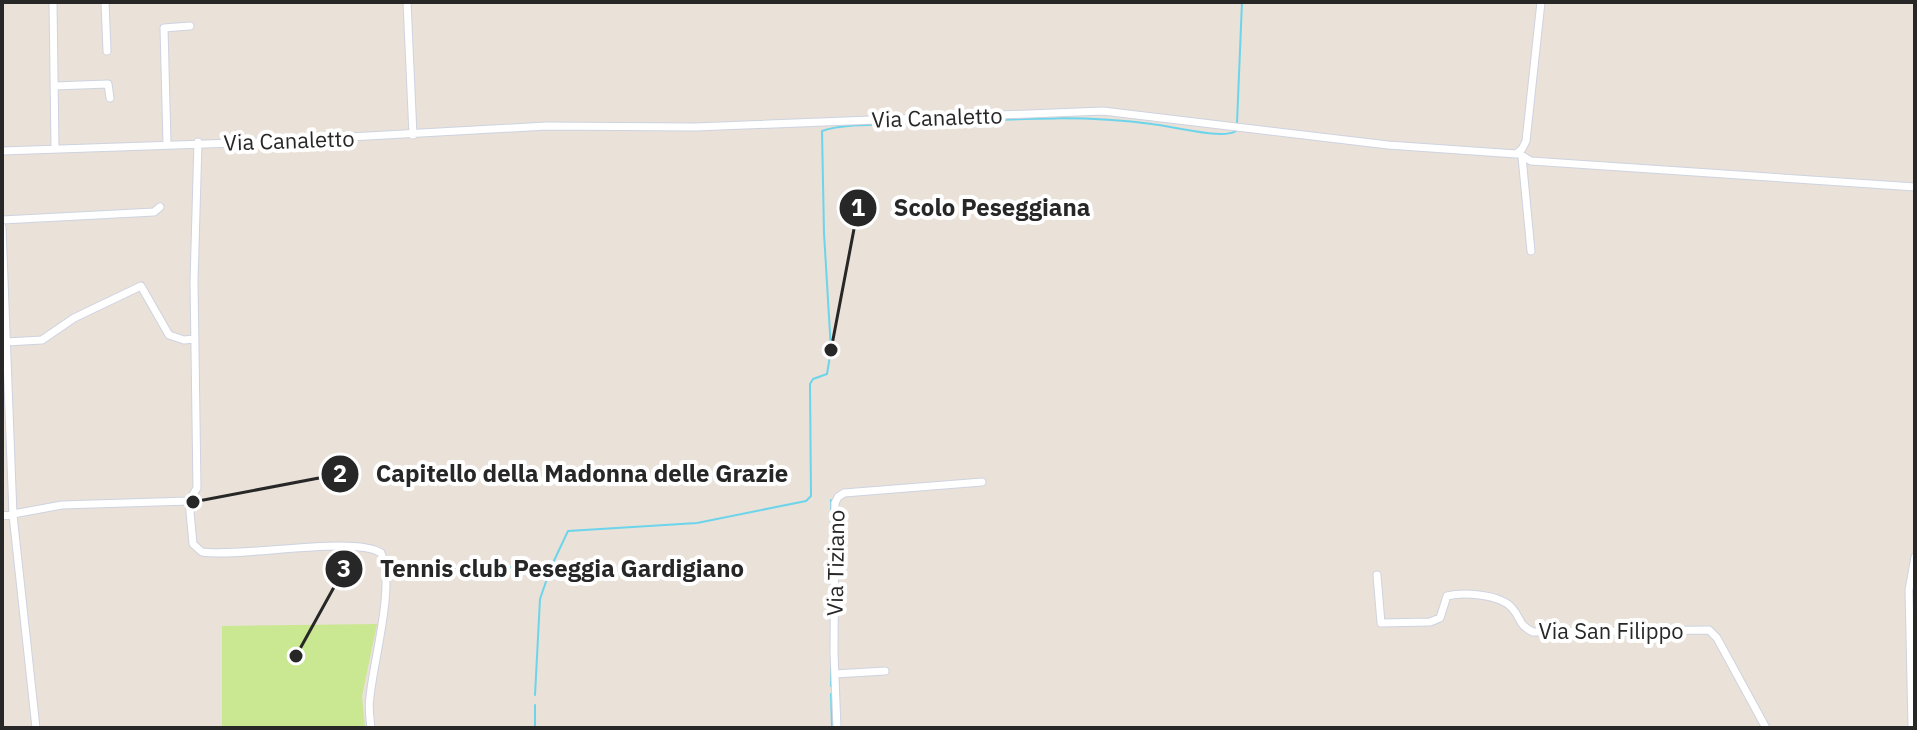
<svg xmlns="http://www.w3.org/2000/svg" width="1917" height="730" font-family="'IBM Plex Sans',sans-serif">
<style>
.pitch{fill:#cae791}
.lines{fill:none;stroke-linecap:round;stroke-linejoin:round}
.stream{stroke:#6cd4eb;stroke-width:2}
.minor-casing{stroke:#ced3e0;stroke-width:9}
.minor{stroke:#fff;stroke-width:7}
.labels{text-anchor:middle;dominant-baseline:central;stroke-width:8;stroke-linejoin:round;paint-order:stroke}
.street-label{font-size:22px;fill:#272727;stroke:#fff}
.leader{fill:none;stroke:#272727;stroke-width:3}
.callout-dot{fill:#272727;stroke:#fff;stroke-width:3}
.mark-label{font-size:24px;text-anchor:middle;font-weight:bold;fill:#fff}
.callout-label{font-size:24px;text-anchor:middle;font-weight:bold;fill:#272727;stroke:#fff;stroke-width:8;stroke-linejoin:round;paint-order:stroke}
</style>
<rect width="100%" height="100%" fill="#eae1d8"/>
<path class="pitch" d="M377 624 362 696 365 728H222V626Z"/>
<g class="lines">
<path class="stream" d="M1237 123 1242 2
M391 569 551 567 568 531 697 523 806 501 811 496 810 384 813 379 827 374 831 350 824 233 822 131C844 123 883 125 907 124 988 121 1072 113 1152 124 1170 126 1223 140 1236 131
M1914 583 1915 622
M831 625V500
M831 656V686
M831 694 832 728
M535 695 540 599 551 567
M535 728V705"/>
<defs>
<path id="minor" d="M53 2 55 148
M105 2 107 51
M407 2 413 135
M54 86 108 84 110 98
M167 144 164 28 190 26
M2 151 261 142 546 126 695 127 1103 111 1388 145 1516 154 1522 149 1526 141 1541 2
M1519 154 1531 161 1915 187
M1522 157 1531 251
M2 220 154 212 160 207
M2 227 13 515 36 728
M6 342 42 340 74 318 141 286 169 335 184 340 195 339
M189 501 193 544 202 552C240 558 355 535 381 553 396 583 373 662 370 697 368 707 370 718 371 728
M189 501 197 488 194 282 198 142
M2 516 62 505 189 501
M1377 575 1381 623 1430 622 1440 618 1447 596C1463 592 1500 594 1512 608 1522 619 1517 624 1533 632L1709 630 1717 638 1766 728
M835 674 885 671
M837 728 834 652 835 503 838 497 844 493 982 482
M1912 728 1909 590 1915 557"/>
</defs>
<use href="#minor" class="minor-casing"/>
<use href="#minor" class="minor"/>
</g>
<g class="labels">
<g class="street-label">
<text transform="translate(937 117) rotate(-2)">Via Canaletto</text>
<text transform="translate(289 140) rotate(-2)">Via Canaletto</text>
<text transform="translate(835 563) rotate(-89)">Via Tiziano</text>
<text x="1611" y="630">Via San Filippo</text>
</g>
</g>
<path class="leader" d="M831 350L858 208M193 502L340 474M296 656L344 569"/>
<g class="callout-dot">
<circle cx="831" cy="350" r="8"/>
<circle cx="193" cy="502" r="8"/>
<circle cx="296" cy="656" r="8"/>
<circle cx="858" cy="208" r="20"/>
<circle cx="340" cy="474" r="20"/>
<circle cx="344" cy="569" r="20"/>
</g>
<g class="mark-label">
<text x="858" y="216">1</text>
<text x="340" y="482">2</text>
<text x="344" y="577">3</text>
</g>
<g class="callout-label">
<text x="992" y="216">Scolo Peseggiana</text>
<text x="582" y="482">Capitello della Madonna delle Grazie</text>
<text x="562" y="577">Tennis club Peseggia Gardigiano</text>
</g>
<rect width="1917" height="730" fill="none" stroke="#272727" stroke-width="8"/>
</svg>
